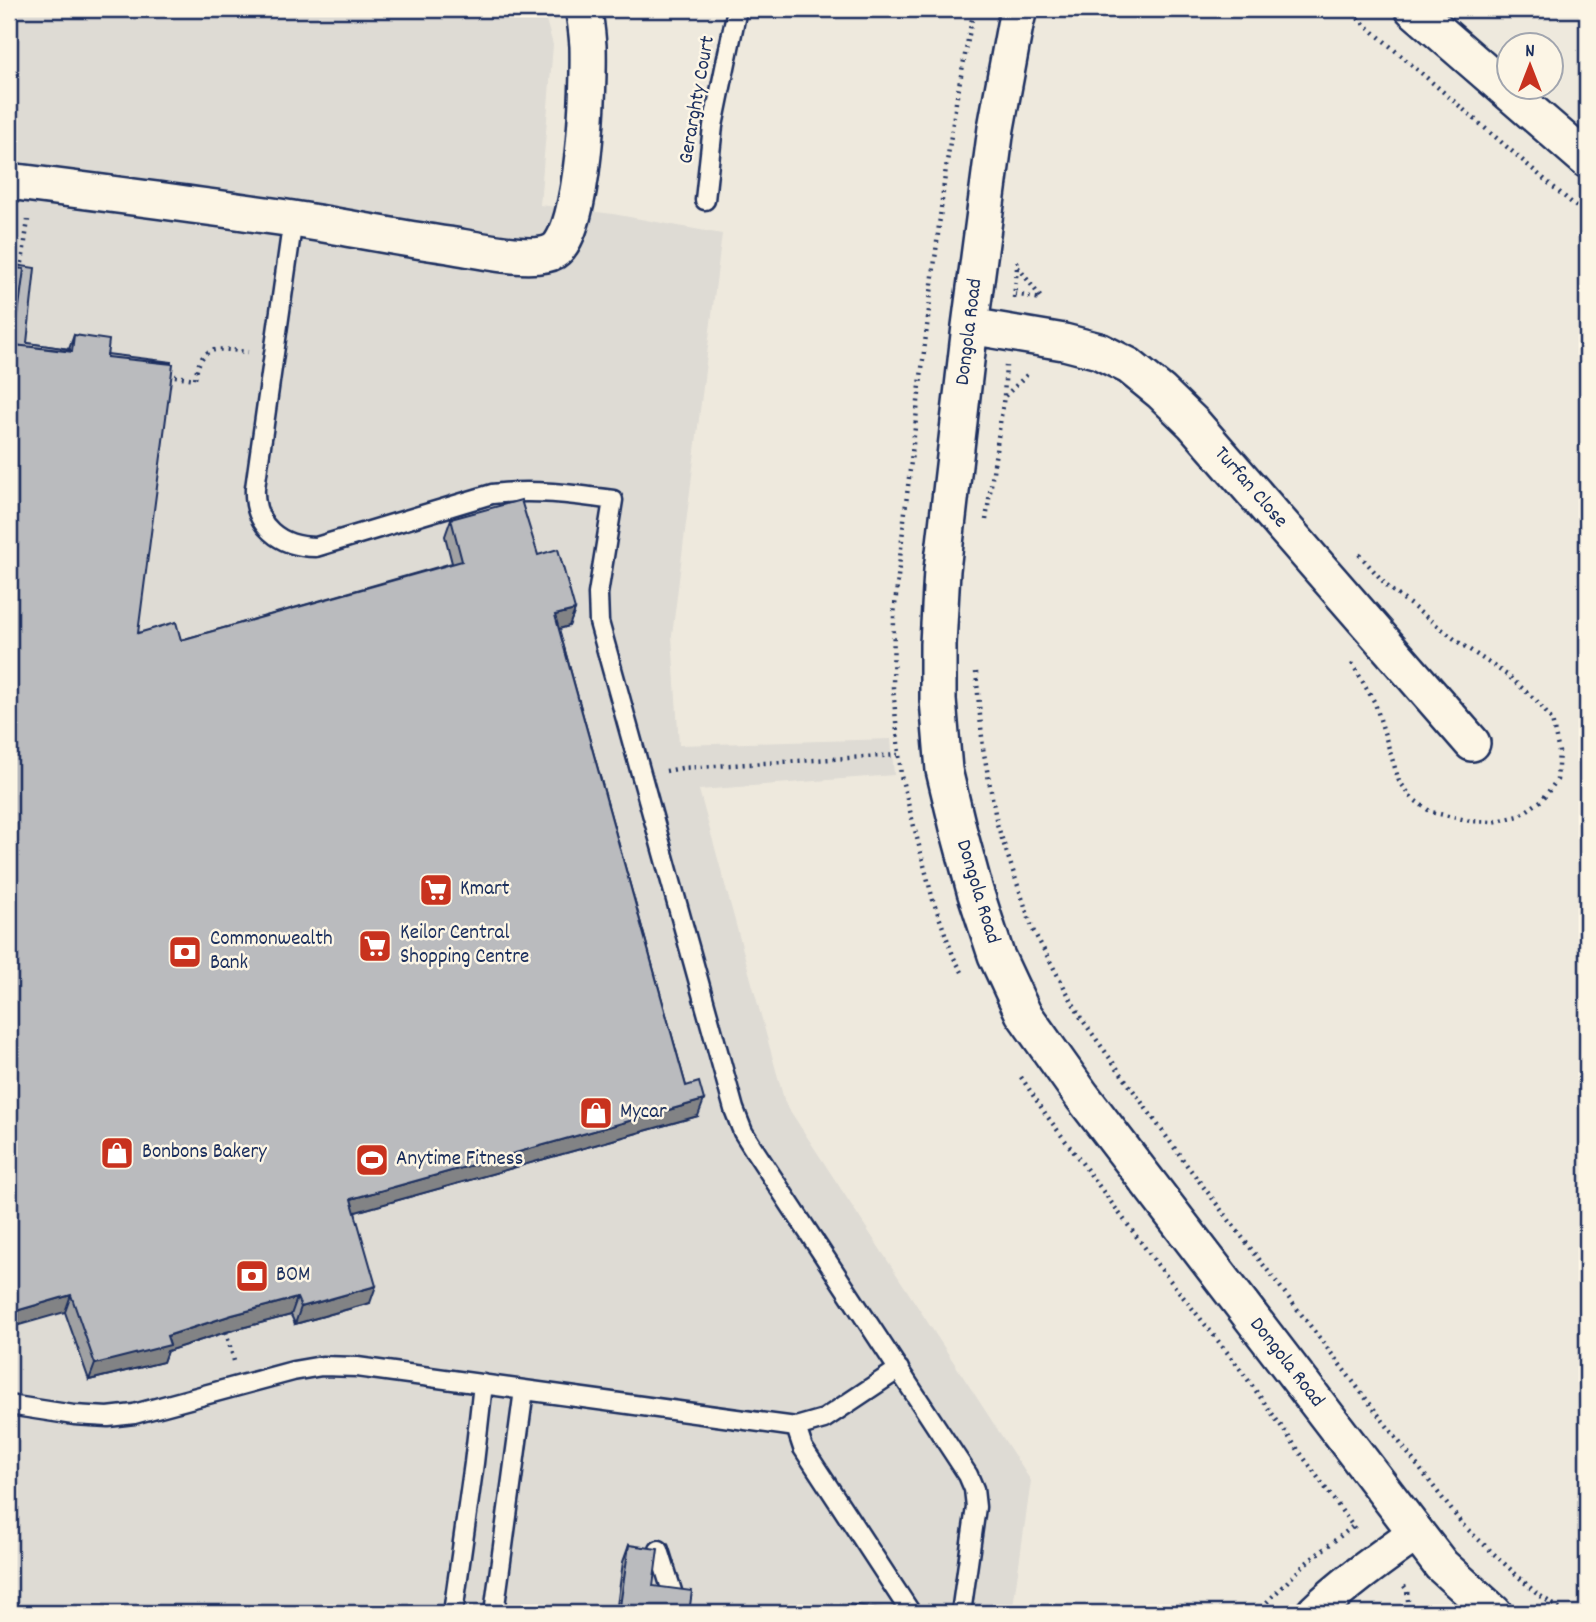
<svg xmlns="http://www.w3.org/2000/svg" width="1596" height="1622" font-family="Dekko,sans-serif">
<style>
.built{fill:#dedbd4}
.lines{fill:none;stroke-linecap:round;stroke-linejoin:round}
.service-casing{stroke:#1b2f5e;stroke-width:23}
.minor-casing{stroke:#1b2f5e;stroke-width:40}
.path{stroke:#1b2f5e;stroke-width:4.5;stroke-dasharray:2 5;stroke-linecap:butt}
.service{stroke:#fcf5e5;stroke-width:18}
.minor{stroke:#fcf5e5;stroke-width:35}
.wall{fill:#a0a1a3;stroke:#1b2f5e;stroke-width:2}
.shaded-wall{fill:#828385;stroke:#1b2f5e;stroke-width:2}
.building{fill:#babbbe;stroke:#1b2f5e;stroke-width:2}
.labels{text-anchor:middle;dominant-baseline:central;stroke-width:5;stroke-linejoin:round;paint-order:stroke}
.street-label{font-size:21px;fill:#1b2f5e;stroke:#fcf5e5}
.poi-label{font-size:21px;fill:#1b2f5e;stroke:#fcf5e5;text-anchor:start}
</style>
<rect width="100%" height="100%" fill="#eee9dd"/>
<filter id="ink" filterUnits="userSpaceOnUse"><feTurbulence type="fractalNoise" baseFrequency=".0143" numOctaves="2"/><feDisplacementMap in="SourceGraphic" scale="14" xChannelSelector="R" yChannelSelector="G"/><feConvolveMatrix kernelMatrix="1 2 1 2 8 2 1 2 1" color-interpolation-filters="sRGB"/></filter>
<g filter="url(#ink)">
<path class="built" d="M9 9H543L553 45 540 205 613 214 722 234 672 636 679 745 891 739 894 775 699 790 785 1103 1031 1481 1012 1613H9Z"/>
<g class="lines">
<defs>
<path id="service" d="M705 200 713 126 737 9
M293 219 255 488C253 526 280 547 316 547L492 494C533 489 572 494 613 500L598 594 599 622 734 1109 743 1132 753 1148 968 1475 974 1489 976 1507 961 1613
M9 1405 74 1415 108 1417 134 1414 293 1371 322 1366 357 1367 796 1427 824 1419 899 1369
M796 1427 803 1448 911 1613
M659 1550 676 1604 677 1613
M453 1613 474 1463 483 1384
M494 1613 524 1390"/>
<path id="minor" d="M1019 9 1015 25 996 128 970 326 942 570 938 644V700L944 770 959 832 975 891 996 955 1023 1013 1082 1096 1441 1565 1494 1613
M1413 9 1587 160
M9 181C103 193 198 205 293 219 345 227 397 238 449 245 474 249 534 263 554 251 585 232 589 82 588 46 587 33 586 21 583 9
M970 326 1064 342 1099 351 1129 366 1161 392 1194 424 1472 743
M1314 1613C1345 1583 1381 1558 1416 1533"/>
</defs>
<use href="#service" class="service-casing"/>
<use href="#minor" class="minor-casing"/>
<path class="path" d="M1347 9 1587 216
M1018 267 1042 299
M21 270 28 220
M1015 294 1041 299
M1014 298 1018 258
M168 375 195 379C201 342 218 349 248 352
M1005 396 1029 373
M986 520 1004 396 1006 366
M1352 663 1375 703 1399 781 1413 799 1431 812 1470 821 1493 822 1519 816 1542 800 1557 780 1559 752 1552 720 1536 700 1507 675 1461 644 1390 589 1357 552
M976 672 983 748 997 824 1033 930 1081 1018 1189 1168 1463 1525 1536 1593 1566 1613
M666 771 682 768 898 755
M962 972 954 958 933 900 901 776 893 688 894 615 904 520 945 175 957 96 974 9
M1021 1077 1047 1116 1157 1264 1238 1366 1357 1532
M226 1332 234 1361
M1404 1586 1407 1590 1409 1611 1419 1613
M1258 1613 1262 1607 1306 1563 1352 1527
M1386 1613 1391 1609 1409 1611"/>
<use href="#service" class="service"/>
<use href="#minor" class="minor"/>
</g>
<path class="wall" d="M74 335 107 354 138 633 181 640 452 563 445 536 451 519 538 555 575 610 569 626 559 629 686 1086 698 1116 355 1212 370 1303 295 1324 291 1315 226 1332 167 1351 163 1362 89 1380 65 1312 27 343 69 349Z
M629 1545 653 1586 689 1613H616L623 1562Z"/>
<path class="shaded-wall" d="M575 610 569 626 549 632 555 615Z
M704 1100 698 1116 345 1215 351 1199Z
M376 1286 370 1303 295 1324 301 1307Z
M71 1295 65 1312 9 1328V1313Z
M297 1298 291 1315 226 1332 167 1351 163 1362 89 1380 95 1364 167 1336 232 1315Z"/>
<path class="building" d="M9 264 35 268 27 343 70 349V351L14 345 24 269 9 267Z
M9 267 24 269 14 345 72 352 74 335 109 340 107 357 173 364 138 633 176 622 181 640 462 561 451 519 521 500 538 555 558 549 575 610 555 615 686 1086 699 1082 704 1100 351 1199 376 1286 301 1307 297 1298 232 1315 167 1336 170 1345 95 1364 71 1295 9 1313Z
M107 354 171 362V364L107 357Z
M629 1545 658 1549 653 1586 692 1591 689 1613H619Z
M847 1604 916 1613H846Z"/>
</g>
<defs>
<symbol id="supermarket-square" viewBox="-11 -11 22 22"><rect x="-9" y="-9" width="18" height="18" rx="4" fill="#c8321e" stroke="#fcf5e5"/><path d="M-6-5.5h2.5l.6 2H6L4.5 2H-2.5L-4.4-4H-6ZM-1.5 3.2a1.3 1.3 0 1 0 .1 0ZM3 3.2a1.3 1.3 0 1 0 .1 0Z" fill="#fff"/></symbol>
<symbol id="bank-square" viewBox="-11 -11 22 22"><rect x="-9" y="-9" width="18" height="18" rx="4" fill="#c8321e" stroke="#fcf5e5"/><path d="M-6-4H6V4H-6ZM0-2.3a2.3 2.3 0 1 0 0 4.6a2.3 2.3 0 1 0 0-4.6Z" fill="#fff"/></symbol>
<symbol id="shop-square" viewBox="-11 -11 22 22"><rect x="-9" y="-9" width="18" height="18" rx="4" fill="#c8321e" stroke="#fcf5e5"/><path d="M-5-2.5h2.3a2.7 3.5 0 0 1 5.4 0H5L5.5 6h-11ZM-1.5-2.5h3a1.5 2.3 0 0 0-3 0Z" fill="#fff"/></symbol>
<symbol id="stadium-square" viewBox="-11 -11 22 22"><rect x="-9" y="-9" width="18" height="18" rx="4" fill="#c8321e" stroke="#fcf5e5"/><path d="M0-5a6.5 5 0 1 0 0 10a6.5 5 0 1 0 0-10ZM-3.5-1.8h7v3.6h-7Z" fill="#fff"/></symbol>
</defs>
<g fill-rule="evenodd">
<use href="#supermarket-square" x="417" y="871" width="38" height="38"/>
<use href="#supermarket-square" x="356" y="927" width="38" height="38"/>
<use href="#bank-square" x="166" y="933" width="38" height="38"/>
<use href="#shop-square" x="577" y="1094" width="38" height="38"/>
<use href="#shop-square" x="98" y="1134" width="38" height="38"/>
<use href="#stadium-square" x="353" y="1141" width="38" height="38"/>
<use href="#bank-square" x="233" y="1257" width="38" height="38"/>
</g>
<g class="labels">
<g class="street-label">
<text transform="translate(698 100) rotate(-80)">Gerarghty Court</text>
<text transform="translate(970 332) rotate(-83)">Dongola Road</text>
<text transform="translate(1250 488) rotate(49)">Turfan Close</text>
<text transform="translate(977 892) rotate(73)">Dongola Road</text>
<text transform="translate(1286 1363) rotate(52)">Dongola Road</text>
</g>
<g class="poi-label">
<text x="460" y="890">Kmart</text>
<text x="400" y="934">Keilor Central<tspan x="400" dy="24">Shopping Centre</tspan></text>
<text x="210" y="940">Commonwealth<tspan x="210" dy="24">Bank</tspan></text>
<text x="620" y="1113">Mycar</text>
<text x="142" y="1153">Bonbons Bakery</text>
<text x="396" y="1160">Anytime Fitness</text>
<text x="276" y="1276">BOM</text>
</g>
</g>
<rect width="1596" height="1622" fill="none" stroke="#fcf5e5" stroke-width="35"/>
<rect x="18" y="18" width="1561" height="1587" fill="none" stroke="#1b2f5e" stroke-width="2.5" filter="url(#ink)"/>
<g transform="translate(1530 66)"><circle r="33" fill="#fcf5e5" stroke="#a2a6af" stroke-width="2"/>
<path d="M0-5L12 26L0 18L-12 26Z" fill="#c8321e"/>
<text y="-10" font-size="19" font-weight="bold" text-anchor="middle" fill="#1b2f5e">N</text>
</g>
</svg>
